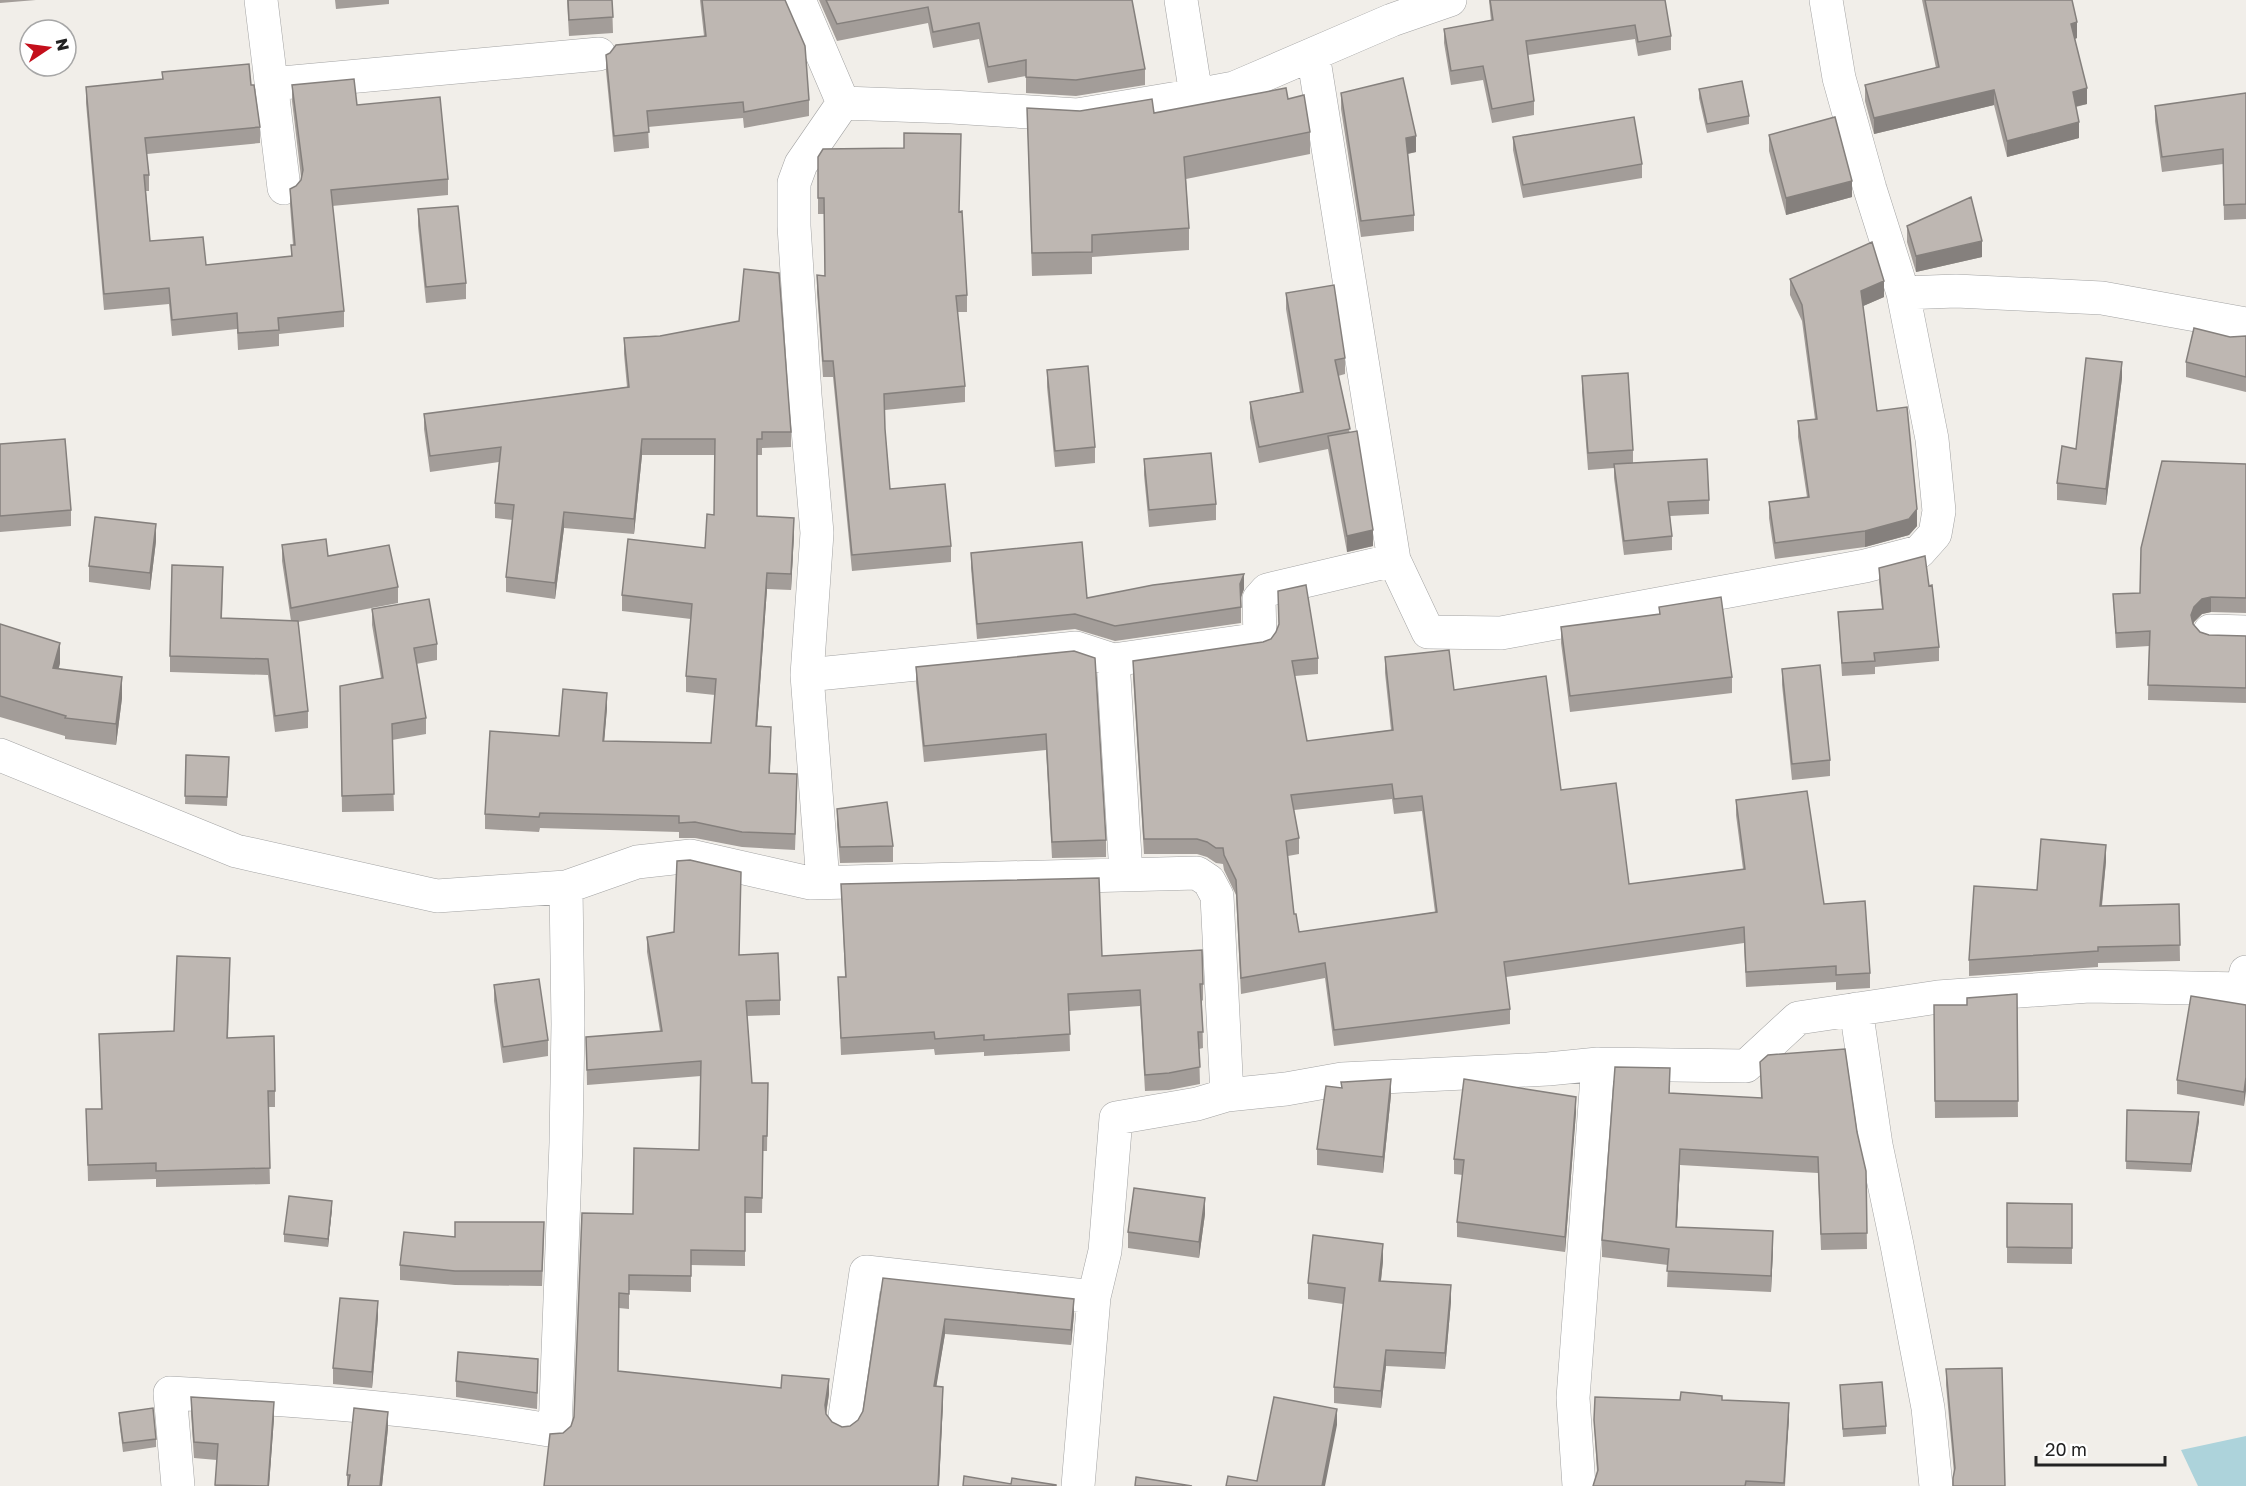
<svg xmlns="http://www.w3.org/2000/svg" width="2246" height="1486" font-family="'Golos Text',sans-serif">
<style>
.water{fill:#add3db}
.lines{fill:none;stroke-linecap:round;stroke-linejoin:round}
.minor-casing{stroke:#a3a3a3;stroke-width:34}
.minor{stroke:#fff;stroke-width:33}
.wall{fill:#a39d99;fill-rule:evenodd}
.shaded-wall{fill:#85807d}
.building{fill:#beb7b2;stroke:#85807d;stroke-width:1.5;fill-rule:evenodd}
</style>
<rect width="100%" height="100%" fill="#f1eee9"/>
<path class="water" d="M2246 1436V1486H2198L2181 1450Z"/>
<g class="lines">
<defs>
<path id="minor" d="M261 0 284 188
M799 0 843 103 952 107 1077 115 1196 95 1234 88 1392 20 1450 0
M1181 0 1196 95
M1826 0 1839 78 1870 189 1903 293 1956 291 2102 298 2246 324
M1313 54 1394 560 1428 632 1501 633 1865 566 1919 552 1935 534 1939 511 1932 439 1903 293
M271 84 599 54
M2210 631 2246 632
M807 675 817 533 805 395 794 226V183L801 164 843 103
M0 755 236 851 437 896 566 887
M1126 874 1113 660 1260 639 1259 599 1267 590 1394 560
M823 882 807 675 1076 648 1113 660
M1856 1009 1876 1145 1897 1245 1928 1408 1936 1486
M844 1423 866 1272 1094 1297 1105 1251 1116 1118 1197 1104 1227 1095 1286 1089 1342 1079 1548 1069 1598 1064 1746 1066 1798 1018 1938 997 2089 986 2242 989 2246 972
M178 1486 170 1393C299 1400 428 1409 555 1431L566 1143 568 1024 566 887 637 862 691 856 810 883 1197 873 1209 881 1217 896 1227 1095
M1078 1486 1094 1297
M1579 1486 1573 1398 1598 1064"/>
</defs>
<use href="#minor" class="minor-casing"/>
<use href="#minor" class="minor"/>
</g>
<path class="wall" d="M0 0H36L0 3Z
M335 0H389V4L336 9Z
M567 0H612L613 33 569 36Z
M700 0H785L809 100V116L744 128 743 118 648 127 649 148 614 152 606 71V55L704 36Z
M819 0H1132L1145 69V85L1076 96 1026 93V76L988 83 979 39 933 48 928 23 837 41Z
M1489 0H1665L1671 36V50L1638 56 1635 39 1528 55 1534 101V115L1492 123 1483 80 1451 85 1444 43V29L1491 21Z
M1922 0H2072L2077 38 2075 39 2087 104 2076 107 2079 138 2007 157 1994 105 1874 134 1865 101V85L1936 68Z
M162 72 251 85 260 127V143L147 154 149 175V191H146L150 241 206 265 291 256V245H293L290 205V189L296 186 301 180V177L292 101V85L357 105 448 179V195L332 206 344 311V327L279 334V346L238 350 237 329 172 336 169 304 104 310 86 103V87L162 79Z
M1699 89 1749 116V124L1707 133 1699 98Z
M1341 93 1416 152 1408 154 1414 215V231L1361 237 1341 109Z
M2246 93V219L2224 220 2223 164 2162 172 2155 121V106Z
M1288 99 1310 132V154L1186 179 1189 228V250L1092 257V274L1032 276 1027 108 1080 111 1154 113Z
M1769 135 1852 197 1786 215 1769 151Z
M1513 137 1642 164V178L1523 198 1513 150Z
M818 157 959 211 967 295V312H957L965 386V402L885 410V429L890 489 951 546V562L852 571 833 377H823L817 292V275L825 276 824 214H818Z
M418 209 466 283V299L426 303 418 226Z
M1907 226 1982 257 1916 272 1907 242Z
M1790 279 1884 297 1863 306 1877 411 1917 526 1909 535 1865 547 1775 559 1769 518V502L1807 497 1798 437V421L1815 419 1802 321 1790 295Z
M1286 293 1345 358V374L1338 376 1373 546 1347 552 1328 449 1259 463 1250 418V402L1300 392 1286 309Z
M2246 336V392L2186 377V362L2230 337Z
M624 338 791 432V447L762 448V455H757V516L794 534 791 590 767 589 757 726 771 743 770 773 797 795 795 850 742 847 695 838H679V832L540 828 539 832 485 829V814L559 736 607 708 604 741 711 743 715 695 686 692V676L691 619 622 611V595L705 548 714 515 715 455H642L634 534 564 528 555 599 506 592V577L513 520 495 518V503L499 462 430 472 424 429V414L627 387 624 354Z
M1047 370 1095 447V463L1055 467 1047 387Z
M1582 376 1633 450V463L1709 500V514L1670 516 1672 536V550L1624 555 1614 478V468L1588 470 1582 392Z
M2122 378 2106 505 2057 500V483L2076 449Z
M0 444 71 510V526L0 532Z
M1144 459 1216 504V520L1149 527 1144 475Z
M2246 464V613L2211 612 2202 614 2194 622 2193 624 2200 632 2209 635 2246 636V703L2148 700 2149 646 2116 648 2113 594 2140 593Z
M156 541 150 590 89 582V566Z
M282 545 328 556 398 587V603L298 622 308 711V728L275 732 268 675 170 672V656L223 583 222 618 291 621 282 561Z
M971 553 1087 598 1244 589 1241 598V623L1115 641 1075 629 977 639 971 568Z
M1879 568 1939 647V661L1875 667V674L1842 676 1838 612 1882 609 1879 582Z
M1659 607 1732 677V693L1570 712 1561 643V627L1659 614Z
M372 609 437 644V660L416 664 426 718V734L392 740 394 811 342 812 340 686 381 678 372 625Z
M0 624 60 663 59 668 122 698 116 745 65 739V736L0 717Z
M1263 642 1318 658V674L1295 676 1307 741 1391 730 1385 673V657L1454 690 1561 790 1629 884 1743 869 1736 815V800L1824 904 1870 973V988L1836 990V982L1746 987 1744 943 1506 977 1510 1009V1024L1334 1046 1325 978 1241 994 1236 895 1224 870 1223 864 1216 863 1207 857 1197 854H1144L1133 676V661ZM1392 799 1394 814 1422 811 1435 912 1299 932 1294 914 1288 856 1299 854V838L1294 810Z
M1074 651 1106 840V857L1052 858 1046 750 924 762 916 683V667Z
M1782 669 1830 760V776L1792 780 1782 685Z
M186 755 229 757 227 806 185 804Z
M837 809 893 846V862L840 863 837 825Z
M2106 861 2102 906 2179 904 2180 961 2098 963V967L1969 976V960L2037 890Z
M841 884 1203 984V1000L1202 1001 1203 1048 1199 1049 1200 1084 1169 1090 1145 1091 1140 1006 1069 1011 1070 1051 984 1056V1052L935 1055 934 1049 841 1055 838 977H845Z
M674 932 739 955 780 1000V1015L747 1016 752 1083H768L767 1151H763L762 1213H745V1266L691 1265V1292L629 1290V1309L619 1308 618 1371 829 1394 826 1414 832 1422 842 1427 850 1426 858 1420 863 1411 883 1278 1074 1314 1071 1345 945 1334 936 1386 943 1402 939 1486 563 1433 571 1426 633 1214 699 1150 701 1076 587 1085 586 1037 660 1031 647 952V937Z
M230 974 228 1038 275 1091V1107H268L270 1184 156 1187V1179L88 1181 86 1109H101L99 1034 174 1031Z
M494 985 548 1040V1056L503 1063 494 1001Z
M2017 994 2018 1117 1935 1118 1934 1005H1967Z
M2246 1005 2244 1106 2177 1094V1080Z
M1760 1062 1857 1132 1866 1171 1867 1249 1821 1250 1818 1173 1680 1165 1677 1227 1773 1248 1771 1292 1667 1287 1668 1265 1602 1257V1240L1670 1085V1093L1761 1098Z
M1341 1082 1391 1095 1383 1173 1317 1165V1149L1341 1088Z
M2127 1110 2199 1121 2191 1172 2126 1169Z
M1576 1112 1565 1252 1457 1237V1222L1463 1175 1454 1174V1159Z
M2007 1203 2072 1204V1264L2007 1263Z
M332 1209 328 1247 284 1242V1234Z
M1205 1214 1199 1258 1128 1248V1232Z
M544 1236 542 1286 455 1285 400 1280V1265L455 1237Z
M1383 1261 1381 1281 1451 1301 1445 1369 1386 1366 1381 1408 1334 1403V1387L1343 1304 1308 1299V1283Z
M378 1317 372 1388 333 1384V1368Z
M1946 1369 2005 1486 1954 1473 1946 1385Z
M538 1375 537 1409 456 1397V1381Z
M1840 1385 1886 1426V1434L1843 1437Z
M191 1397 274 1418 269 1486H215L217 1460 194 1458 191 1413Z
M1680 1400H1722L1789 1418 1785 1486H1593L1597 1472 1594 1420Z
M119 1413 156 1439V1447L123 1452 119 1421Z
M388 1428 382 1486H347V1475Z"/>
<path class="shaded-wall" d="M2077 22V38L2071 40V24Z
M2087 88V104L2073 107V92Z
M1994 90V105L1874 134V118Z
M2079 122V138L2007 157V141Z
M1416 136V152L1406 154V138Z
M1852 181V197L1786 215V198Z
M1982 241V257L1916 272V256Z
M1884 281V297L1861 307V291Z
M2122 362V378L2106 505V489Z
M642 439V455L634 534V519Z
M1917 509V526L1909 535 1865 547V531Z
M564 512V528L555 599V583Z
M794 518V534L791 590V574Z
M156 524V541L150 590V573Z
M1373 530V546L1347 552V536Z
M767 573V589L756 741V726Z
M1244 574V589L1240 599V584Z
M2211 597V612L2202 614 2194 622 2191 630V615L2194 607 2202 599Z
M60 643V663L53 688V668Z
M122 677V698L116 745V724Z
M607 693V708L603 756V741Z
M771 727V743L769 788V773Z
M2106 845V861L2100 922V906Z
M2246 1077V1091L2244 1106V1092Z
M1391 1079V1095L1383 1173V1157Z
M1576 1097V1112L1565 1252V1237Z
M2199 1112V1121L2191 1172V1164Z
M1680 1149V1165L1676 1243V1227Z
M1205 1198V1214L1199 1258V1242Z
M332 1201V1209L328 1247V1239Z
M1773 1231V1248L1771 1292V1276Z
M1383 1244V1261L1379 1297V1281Z
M1451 1285V1301L1445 1369V1353Z
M1074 1299V1314L1071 1345V1330Z
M378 1301V1317L372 1388V1372Z
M945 1319V1334L934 1401V1386Z
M1386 1350V1366L1381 1408V1391Z
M829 1379V1394L825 1420V1405Z
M943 1387V1402L939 1486H938Z
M274 1402V1418L269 1486H268Z
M1789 1403V1418L1784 1486V1483Z
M1337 1409V1425L1325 1486H1322Z
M388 1412V1428L382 1486H380Z"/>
<path class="building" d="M568 0H612L613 17 569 20Z
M702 0H785L805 46 809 100 744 112 743 102 647 111 649 132 614 136 606 55 610 53 616 45 706 36Z
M826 0H1132L1145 69 1076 80 1026 77V60L988 67 979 23 933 32 928 7 837 24Z
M1490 0H1665L1671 36 1638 42 1635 25 1526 41 1534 101 1492 109 1483 66 1451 71 1444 29 1493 20Z
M1925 0H2072L2077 22 2071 24 2087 88 2073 92 2079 122 2007 141 1994 90 1874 118 1865 85 1939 67Z
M249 64 251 85H254L260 127 145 138 149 175H144L150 241 203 237 206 265 292 256 291 245H295L290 189 296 186 301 180 303 170 292 85 354 79 357 105 440 97 448 179 331 190 344 311 278 318 279 330 238 333 237 313 172 320 169 288 104 294 86 87 163 79 162 72Z
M1403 78 1416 136 1406 138 1414 215 1361 221 1341 93Z
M1742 81 1749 116 1707 124 1699 89Z
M1286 88 1288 99 1304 95 1310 132 1184 157 1189 228 1092 235V252L1032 253 1027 108 1080 111 1152 99 1154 113Z
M2246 93V204L2224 205 2223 149 2162 157 2155 106Z
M1634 117 1642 164 1523 185 1513 137Z
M1835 117 1852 181 1786 198 1769 135Z
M904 133 961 134 959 212 962 211 967 295 956 296 965 386 884 394 885 429 890 489 945 484 951 546 852 555 833 361H823L817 275 825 276 824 198H818V157L823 149 904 148Z
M1971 197 1982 241 1916 256 1907 226Z
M458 206 466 283 426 287 418 209Z
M1872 242 1884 281 1861 291 1877 411 1907 407 1917 509 1909 519 1865 531 1775 543 1769 502 1809 497 1798 421 1817 419 1802 305 1790 279Z
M744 269 779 273 791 432H762V439H757V516L794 518 791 574 767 573 756 726 771 727 769 773 797 774 795 834 742 832 695 822 679 823V816L540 813 539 817 485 814 490 731 559 736 563 689 607 693 603 741 711 743 716 679 686 676 692 604 622 595 628 539 705 548 707 514 714 515 715 439H642L634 519 564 512 555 583 506 577 514 505 495 503 501 447 430 456 424 414 629 387 624 338 660 336 739 321Z
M1334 285 1345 358 1335 360 1350 429 1259 447 1250 402 1303 392 1286 293Z
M2194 328 2230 337 2246 336V377L2186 362Z
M2086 358 2122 362 2106 489 2057 483 2062 446 2076 449Z
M1088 366 1095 447 1055 451 1047 370Z
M1628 373 1633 450 1588 453 1582 376Z
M1357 431 1373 530 1347 536 1328 436Z
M65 439 71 510 0 516V444Z
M1211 453 1216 504 1149 510 1144 459Z
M1707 459 1709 500 1668 502 1672 536 1624 541 1614 464Z
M2162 461 2246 464V598L2211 597 2202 599 2194 607 2191 615 2193 624 2200 632 2209 635 2246 636V688L2148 685 2150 631 2116 633 2113 594 2140 593 2141 548Z
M95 517 156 524 150 573 89 566Z
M326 539 328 556 389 545 398 587 291 608 282 545Z
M1082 542 1087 598 1153 585 1244 574 1240 584 1241 607 1115 626 1075 614 977 624 971 553Z
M1925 556 1929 586 1932 585 1939 647 1874 653 1875 661 1842 663 1838 612 1883 609 1879 568Z
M172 565 223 567 221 618 298 621 308 711 275 716 268 659 170 656Z
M1306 585 1318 658 1292 661 1307 741 1393 730 1385 657 1449 650 1454 690 1546 676 1561 790 1616 783 1629 884 1745 869 1736 800 1807 791 1824 904 1865 901 1870 973 1836 975V966L1746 972 1744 927 1504 962 1510 1009 1334 1030 1325 963 1241 978 1236 880 1224 855 1223 848H1216L1207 842 1197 839H1144L1133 661 1263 642 1271 639 1276 632 1279 624 1278 591ZM1392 784 1394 799 1422 796 1437 912 1299 932 1296 914H1294L1286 841 1299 838 1291 795Z
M1721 597 1732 677 1570 696 1561 627 1660 614 1659 607Z
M429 599 437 644 414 648 426 718 392 724 394 794 342 796 340 686 383 678 372 609Z
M0 624 60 643 53 668 122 677 116 724 65 718 66 716 0 696Z
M1074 651 1095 658 1106 840 1052 842 1046 734 924 746 916 667Z
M1820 665 1830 760 1792 764 1782 669Z
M186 755 229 757 227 797 185 796Z
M887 802 893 846 840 847 837 809Z
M2041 839 2106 845 2100 906 2179 904 2180 945 2098 947V951L1969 960 1974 886 2037 890Z
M690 860 741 872 739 955 778 953 780 1000 746 1001 752 1083H768L767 1136H763L762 1198 745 1197V1251L691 1250V1276L629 1275V1294L619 1293 618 1371 781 1388 782 1375 829 1379 825 1405 826 1414 832 1422 842 1427 850 1426 858 1420 863 1411 883 1278 1074 1299 1071 1330 945 1319 934 1386 943 1387 938 1486H544L550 1434 563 1433 571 1426 574 1417 582 1213 633 1214 634 1148 699 1150 701 1061 587 1070 586 1037 662 1031 647 937 674 932 677 861Z
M1099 878 1102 956 1202 950 1203 984H1200L1203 1032H1198L1200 1067 1169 1073 1145 1075 1140 990 1068 994 1070 1034 984 1040V1035L935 1039 934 1032 841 1038 838 977H846L841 884Z
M177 956 230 958 227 1038 274 1036 275 1091H268L270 1168 156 1171V1163L88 1165 86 1109H102L99 1034 174 1031Z
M539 979 548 1040 503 1047 494 985Z
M2017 994 2018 1101H1935L1934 1005H1967V998Z
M2191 996 2246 1005V1077L2244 1092 2177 1080Z
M1845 1049 1857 1132 1866 1171 1867 1233 1821 1234 1818 1157 1680 1149 1676 1227 1773 1231 1771 1276 1667 1271 1669 1249 1602 1240 1615 1067 1670 1068 1669 1093 1762 1098 1760 1062 1768 1055Z
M1391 1079 1383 1157 1317 1149 1326 1086 1342 1088 1341 1082H1344Z
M1464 1079 1576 1097 1565 1237 1457 1222 1464 1160 1454 1159Z
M2127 1110 2199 1112 2191 1164 2126 1161Z
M1134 1188 1205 1198 1199 1242 1128 1232Z
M289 1196 332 1201 328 1239 284 1234Z
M2007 1203 2072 1204V1248L2007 1247Z
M455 1222H544L542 1271H455L400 1265 404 1232 455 1237Z
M1313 1235 1383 1244 1379 1281 1451 1285 1445 1353 1386 1350 1381 1391 1334 1387 1345 1288 1308 1283Z
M340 1298 378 1301 372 1372 333 1368Z
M458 1352 538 1359 537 1393 456 1381Z
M2002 1368 2005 1486H1953V1478L1955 1468 1946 1369Z
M1882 1382 1886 1426 1843 1429 1840 1385Z
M1681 1392 1722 1396V1400L1789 1403 1784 1483 1746 1481 1745 1486H1593L1598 1470 1594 1420 1595 1397 1680 1400Z
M191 1397 274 1402 268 1486 215 1485 218 1444 194 1442Z
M1274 1397 1337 1409 1322 1486H1226L1228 1476 1257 1481Z
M153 1408 156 1439 123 1443 119 1413Z
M354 1408 388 1412 380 1486H348L350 1475H347Z
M964 1476 1011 1484 1012 1478 1056 1485V1486H963Z
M1136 1477 1192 1486H1135Z"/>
<g transform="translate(48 48) rotate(77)"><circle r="28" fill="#ffffff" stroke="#a7a7a7" stroke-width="1.5"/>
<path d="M0-4.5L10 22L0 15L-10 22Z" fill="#c40f1b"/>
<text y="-9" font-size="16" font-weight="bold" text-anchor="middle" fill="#222222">N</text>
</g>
<path d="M2036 1456v9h129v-9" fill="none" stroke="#222222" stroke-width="3"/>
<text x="2045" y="1456" font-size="18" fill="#222222" stroke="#ffffff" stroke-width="4.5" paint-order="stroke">20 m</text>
</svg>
